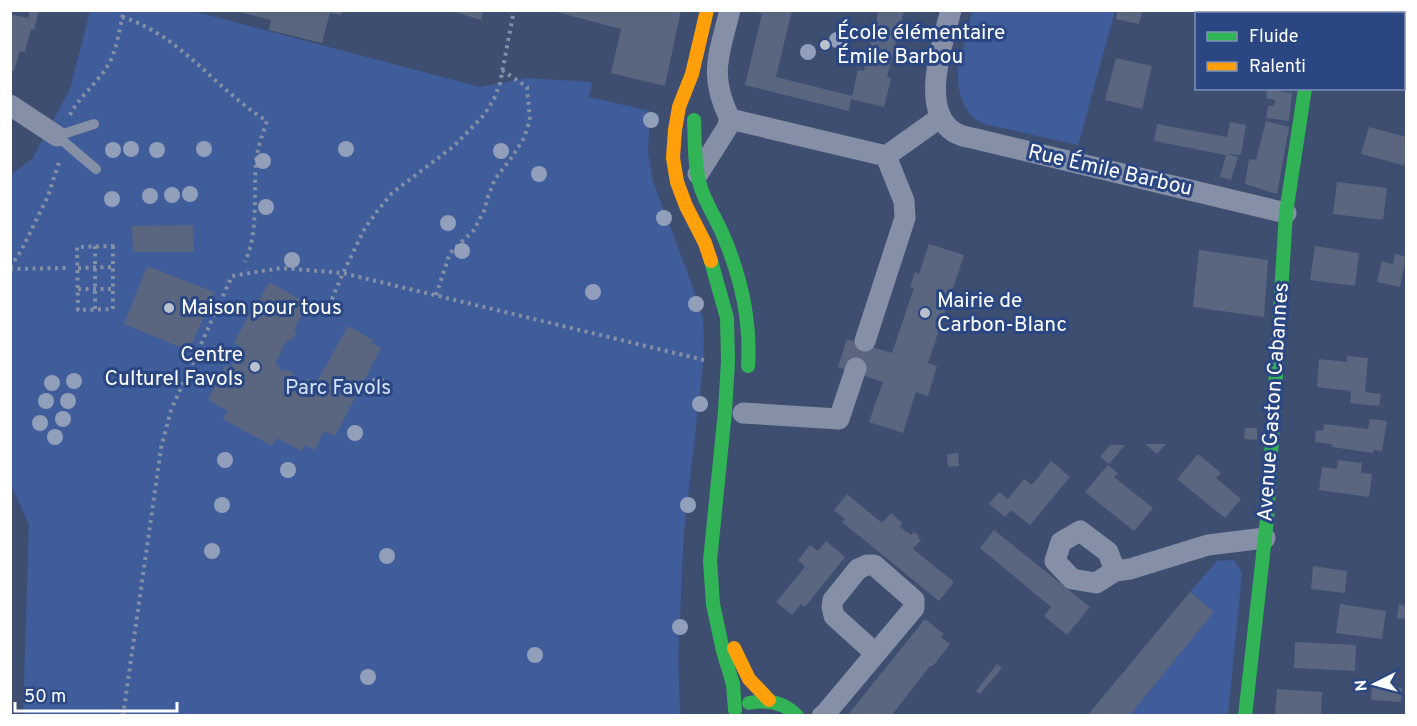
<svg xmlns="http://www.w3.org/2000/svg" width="1417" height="726" font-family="Overpass,sans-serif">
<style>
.green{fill:#3f5d9a}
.building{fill:#5a6680}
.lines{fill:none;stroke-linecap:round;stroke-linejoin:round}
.path{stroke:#858fa6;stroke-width:4;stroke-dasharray:3 4.5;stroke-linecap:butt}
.lane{stroke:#858fa6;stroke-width:10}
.street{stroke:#858fa6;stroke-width:21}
.fast{stroke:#30b455;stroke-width:14}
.slow{stroke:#ff9f0a;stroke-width:14}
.tree{fill:#929fba}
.poi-dot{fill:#bbc1cd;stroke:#2a4784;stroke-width:2}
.labels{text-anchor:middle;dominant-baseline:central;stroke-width:6;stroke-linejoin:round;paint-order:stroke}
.poi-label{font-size:21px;fill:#fff;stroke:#2a4784;text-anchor:start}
.street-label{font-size:21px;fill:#fff;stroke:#2a4784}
.park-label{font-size:21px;fill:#d7e2f6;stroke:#2a4784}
</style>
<rect width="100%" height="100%" fill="#3e4e70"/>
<path class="green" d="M90 11H193L480 87 526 78 592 82 589 97 650 111 648 152 653 182 690 279 703 319 704 339 703 366 684 531 678 657 680 715H23L29 524 10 484V175L32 159 70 89Z
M972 11H1115L1078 145 984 124C963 114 957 92 958 70Z
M1234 560 1242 573 1228 715 1129 716 1214 612 1190 592 1217 561Z"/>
<path class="building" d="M30 10H39L34 30 31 29 25 52 20 51 14 71 10 70V14L28 18Z
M232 10H342L341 15 330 13 322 43 269 30 271 20Z
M449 10H483L481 20Z
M549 10H681L665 86 611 73 621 29Z
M751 10H792L776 77 852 96 858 70 864 71 879 10H904L887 77 891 78 884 107 851 99 849 111 745 85 762 14Z
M1118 10H1135L1142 12 1139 24 1116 19Z
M1235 10H1267V14H1235Z
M1404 35 1406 36V84L1404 83Z
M1116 58 1152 66 1142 109 1105 100Z
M1267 89 1292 93 1289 121 1266 118 1268 106H1274L1275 100 1266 98Z
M1266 121 1289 127 1277 194 1245 184 1249 159 1256 160Z
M1230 122 1246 125 1241 155 1227 154 1238 157 1231 180 1220 177 1226 155 1154 141 1157 124 1227 137Z
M1369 127 1406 137V166L1361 154Z
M1337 182 1387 188 1383 220 1333 214Z
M193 225 194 252H133L132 226Z
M929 244 964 255 928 363 937 366 928 396 916 392 903 433 869 422 883 382 838 367 847 339 892 353 914 288 910 287 915 272 919 274Z
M1315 246 1359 253 1355 286 1310 280Z
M1199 250 1268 260 1264 317 1193 307Z
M1395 254 1406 257 1400 287 1377 282 1382 261 1393 264Z
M147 266 214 292 189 351 124 324Z
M269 282 308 304 294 329 296 334 292 340H287L275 363 280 366 278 368 283 371 287 369 292 372 294 377 305 383 307 378 316 383 348 326 373 340 372 343 381 348 335 436 324 431 315 450 305 445 302 451 277 438 272 446 223 419 228 411 208 400 226 365 230 368 241 347 234 343 256 301 258 303Z
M1347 356 1368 358 1365 392 1381 394 1379 406 1350 403 1351 391 1317 387 1319 359 1347 362Z
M1370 419 1387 421 1382 451 1374 450 1373 453 1332 447V444L1315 442 1316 430 1323 431 1324 424 1368 429Z
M1245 428H1257V440L1244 439Z
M1145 444H1166L1157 454Z
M1110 445H1125L1109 464 1100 457Z
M958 453 959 466 948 467 947 454Z
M1198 454 1221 473 1216 478 1241 499 1225 518 1177 479Z
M1338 460 1362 463 1361 473 1372 474 1369 497 1319 490 1322 467 1337 469Z
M1051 461 1070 477 1030 525 1011 510 1005 517 989 504 999 492 1008 499 1024 479 1032 485Z
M1108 465 1118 473 1114 477 1153 508 1134 531 1085 492Z
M847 494 882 523 891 513 902 523 900 527 911 535 914 532 919 536 918 538 921 540 913 549 954 582 939 601 842 522 845 519 834 510Z
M994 530 1090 607 1067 635 1044 616 1051 607 980 548Z
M826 541 845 557 805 607 801 604 792 615 776 602 805 567 798 560 810 545 818 551Z
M1313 566 1347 571 1345 593 1311 589Z
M1190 592 1214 612 1129 716H1087Z
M1340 604 1386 611 1382 639 1336 633Z
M1399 604 1406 606V619L1397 618Z
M925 619 944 634 941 637 950 644 933 666H930L891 716H847Z
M1295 642 1356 645 1355 671 1294 668Z
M997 664 1002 668 980 694 976 691Z
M1372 685 1402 688 1401 702 1371 700Z
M1277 689 1322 692 1321 716 1275 715Z"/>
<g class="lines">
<path class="path" d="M122 17C181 35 216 90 267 121 262 135 257 149 256 163 253 196 259 230 245 262
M70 115C79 97 94 86 105 70 117 53 119 30 124 10
M95 246V310
M113 246V309L78 310 77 247Z
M10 267 21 251 48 196 60 159
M78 268 113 267
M10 269 69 268
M78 289H113
M436 295 450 253 474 230 485 209 487 199 495 179 512 157 524 138 530 120 527 87 502 70
M326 313 343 273 365 228 378 210 392 193 454 146 484 115 494 99 500 83 514 10
M123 716 161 448 171 410 232 276 281 268 343 273 704 360"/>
<path class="lane" d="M94 124 57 136 96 169"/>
<path class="street" d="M730 10C719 55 708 75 730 119
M951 10C943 42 919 110 954 132 959 135 966 137 972 138L1286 213
M1317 14 1318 10
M10 105 57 136
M730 119 886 156
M886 156 941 117
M698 174 727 128 730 119
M865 341 905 218 904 201 886 156
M743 413 839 419 856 368
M1115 571 1096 583 1072 579 1055 561 1061 542 1080 531 1108 552 1115 571 1130 569 1208 545 1265 538
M822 716 825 714 914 608V600L874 565H867L858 569 833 600 832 607 834 616 875 653"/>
<path class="fast" d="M694 120C695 142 694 164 700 185 705 203 716 218 723 235 741 277 751 320 748 366
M711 261 727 318 728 361 725 411 710 561 713 604 723 651 733 684 735 710
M749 703C768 699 784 702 797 716
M1245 716 1267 519 1286 213 1305 88"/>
<path class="slow" d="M707 10 692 74 679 107 675 130 673 158 677 182 686 206 705 243 711 261
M734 648 749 679 769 700"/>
</g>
<g class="tree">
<circle cx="837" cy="40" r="8"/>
<circle cx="808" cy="52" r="8"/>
<circle cx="651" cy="120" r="8"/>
<circle cx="131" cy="149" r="8"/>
<circle cx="204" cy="149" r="8"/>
<circle cx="346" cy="149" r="8"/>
<circle cx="113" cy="150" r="8"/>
<circle cx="157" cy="150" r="8"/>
<circle cx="501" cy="151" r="8"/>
<circle cx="263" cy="161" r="8"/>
<circle cx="539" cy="174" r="8"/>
<circle cx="190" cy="194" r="8"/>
<circle cx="172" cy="195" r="8"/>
<circle cx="150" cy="196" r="8"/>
<circle cx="112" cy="199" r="8"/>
<circle cx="266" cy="207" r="8"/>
<circle cx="664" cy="218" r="8"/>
<circle cx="448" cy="223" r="8"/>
<circle cx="462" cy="251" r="8"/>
<circle cx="292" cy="260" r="8"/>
<circle cx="593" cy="292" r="8"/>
<circle cx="696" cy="304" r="8"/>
<circle cx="74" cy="381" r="8"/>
<circle cx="52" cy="383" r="8"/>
<circle cx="378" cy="385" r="8"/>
<circle cx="46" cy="401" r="8"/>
<circle cx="68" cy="401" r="8"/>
<circle cx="700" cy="404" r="8"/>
<circle cx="63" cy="419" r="8"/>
<circle cx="40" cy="423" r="8"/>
<circle cx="355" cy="433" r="8"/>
<circle cx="55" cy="437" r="8"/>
<circle cx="225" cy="460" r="8"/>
<circle cx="288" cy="470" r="8"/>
<circle cx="222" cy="505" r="8"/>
<circle cx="688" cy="505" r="8"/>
<circle cx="212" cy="551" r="8"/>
<circle cx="387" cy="556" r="8"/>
<circle cx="680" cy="627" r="8"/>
<circle cx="535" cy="655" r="8"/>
<circle cx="368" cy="677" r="8"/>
</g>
<g class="poi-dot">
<circle cx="825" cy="45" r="6"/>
<circle cx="169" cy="308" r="6"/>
<circle cx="925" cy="313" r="6"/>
<circle cx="255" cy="367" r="6"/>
</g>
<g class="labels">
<g class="poi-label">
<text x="837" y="33">École élémentaire<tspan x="837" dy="24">Émile Barbou</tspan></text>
<text x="937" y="301">Mairie de<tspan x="937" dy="24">Carbon-Blanc</tspan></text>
<text x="181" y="308">Maison pour tous</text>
<text x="243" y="355" text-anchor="end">Centre<tspan x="243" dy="24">Culturel Favols</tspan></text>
</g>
<g class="street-label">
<text transform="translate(1110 171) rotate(13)">Rue Émile Barbou</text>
<text transform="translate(1274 402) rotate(-86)">Avenue Gaston Cabannes</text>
</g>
<g class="park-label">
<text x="338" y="388">Parc Favols</text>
</g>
</g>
<rect width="1417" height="726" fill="none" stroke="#ffffff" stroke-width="24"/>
<rect x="1195" y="12" width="210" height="78" fill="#2a4784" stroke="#7f91b5" stroke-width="1.5"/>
<rect x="1207" y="32" width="30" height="9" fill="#30b455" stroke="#7f91b5" stroke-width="1.5"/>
<text x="1249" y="42" font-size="18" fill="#ffffff">Fluide</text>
<rect x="1207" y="62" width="30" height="9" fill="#ff9f0a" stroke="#7f91b5" stroke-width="1.5"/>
<text x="1249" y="72" font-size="18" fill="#ffffff">Ralenti</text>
<g transform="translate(1375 684) rotate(264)" stroke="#2a4784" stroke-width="4.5" paint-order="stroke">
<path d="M0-4.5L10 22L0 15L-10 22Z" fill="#ffffff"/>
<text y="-9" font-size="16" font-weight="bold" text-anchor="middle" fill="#ffffff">N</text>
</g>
<path d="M15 702v9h162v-9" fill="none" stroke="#ffffff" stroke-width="3"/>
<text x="24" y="702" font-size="18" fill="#ffffff" stroke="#2a4784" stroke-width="4.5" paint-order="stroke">50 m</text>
</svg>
